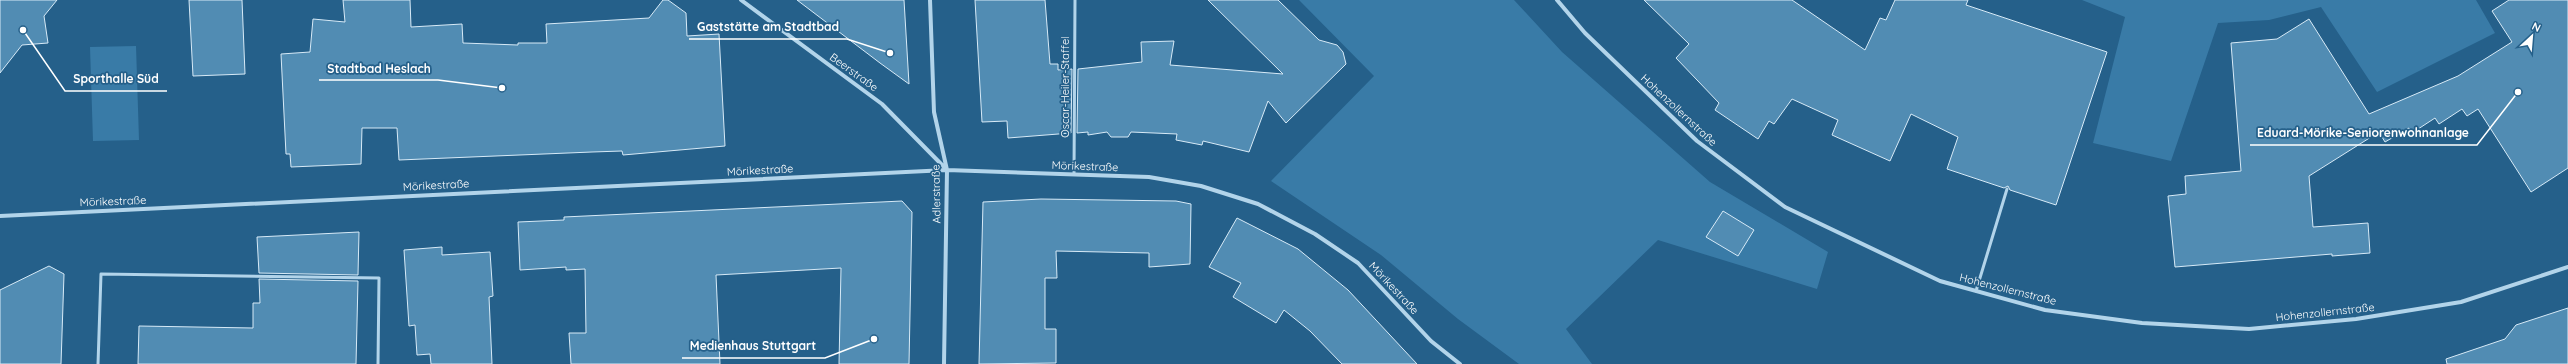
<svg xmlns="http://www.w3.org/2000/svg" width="2568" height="364" font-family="Quicksand,sans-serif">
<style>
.green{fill:#397ba7}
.building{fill:#518cb3;stroke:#d7eaf7}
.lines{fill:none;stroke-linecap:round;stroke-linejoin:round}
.lane{stroke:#b2d4ea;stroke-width:3}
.street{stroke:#b2d4ea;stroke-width:4}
.labels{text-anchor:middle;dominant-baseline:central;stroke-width:3.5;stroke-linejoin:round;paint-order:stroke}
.street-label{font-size:11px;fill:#fff;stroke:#25608a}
.leader{fill:none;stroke:#fff;stroke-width:1.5}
.callout-dot{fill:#fff;stroke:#25608a;stroke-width:1.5}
.callout-label{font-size:12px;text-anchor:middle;font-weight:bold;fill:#fff;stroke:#25608a;stroke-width:3.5;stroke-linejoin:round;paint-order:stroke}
</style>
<rect width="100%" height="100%" fill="#25608a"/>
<path class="green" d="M1299 0H1514L1562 52 1710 182 1828 252 1817 289 1658 240 1566 329 1592 364H1519L1458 319 1381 255 1271 181 1374 76Z
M2082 0H2476L2495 33 2377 92 2321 7 2269 20 2218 23 2171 161 2093 143 2125 17Z
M136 46 139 140 93 141 90 47Z"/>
<path class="building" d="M0 0H57L44 16 48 43 22 45 0 73Z
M189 0H242L245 74 193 76Z
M343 0H410L411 27 462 24 463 43 518 45V43H547L546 24 649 18 663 0H668L686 13 687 36 719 34 725 146 623 155 622 151 592 152 399 160 397 128H362L361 164 291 167 290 154H286L281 54 310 52 313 19 345 22Z
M797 0H904L909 84 880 63Z
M975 0H1045L1050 64H1058V70L1072 69 1071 133 1008 138 1007 121 982 122Z
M1208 0H1278L1319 40 1337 45 1343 52 1346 64 1286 123 1268 101 1249 152 1203 141 1202 145 1176 140 1177 134 1131 132 1128 137H1111L1107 132 1088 135V132L1077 133 1078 69 1142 62 1141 42 1174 41 1170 65 1283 74Z
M1644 0H1792L1865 50 1880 18 1886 20 1895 0H1968L1966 5 2107 52 2056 205 2010 190 2008 186 2004 188 1947 169 1958 137 1911 114 1890 161 1832 135 1838 120 1792 99 1774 124 1769 121 1758 139 1715 110 1719 103 1676 58 1689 44Z
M2509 0H2568V168L2531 192 2478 109 2467 116 2462 109 2439 124 2435 118 2412 133 2409 128 2385 142 2379 132 2309 176 2313 227 2368 223 2370 253 2332 256V254L2175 267 2168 196 2186 194 2185 176 2241 171 2231 43 2277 39 2309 19 2369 114 2458 76 2512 42 2492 11Z
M1041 199 1176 201 1191 204 1190 264 1149 267V253L1056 251 1057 278H1045V329H1056V363L979 364 983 202Z
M902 201 912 212 909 364H839L841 268 716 275 720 364H571L569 333H586L585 269 566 270V267L520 270 518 222 564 220V217Z
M1723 211 1754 230 1738 256 1706 237Z
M1237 218 1298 249 1348 290 1417 364H1342L1310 331 1284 310 1276 323 1233 297 1241 283 1209 267Z
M359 232 358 275 259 273 257 237Z
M442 247V255L490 252 493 296 489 297 492 364H431L430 354 417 355 415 325 409 326 404 250Z
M49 266 64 274 61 364H0V290Z
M259 279 358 281 356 364H138L139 326 253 328V303H260Z
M2568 308V364H2447L2446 359 2505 339 2516 325Z"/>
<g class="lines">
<path class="lane" d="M1074 174 1075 0
M1976 291 2007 189
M98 364 101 274 379 278 378 364"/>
<path class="street" d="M741 0 882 104 947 170
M930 0 934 112 947 170 944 364
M1557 0 1585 33 1697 141 1785 207 1940 281 2045 310 2142 323 2249 329 2356 319 2461 302 2568 267
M0 216 947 170 1149 177 1201 186 1258 204 1315 234 1358 263 1431 341 1460 364"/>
</g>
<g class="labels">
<g class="street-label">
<text transform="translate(854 72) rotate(36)">Beerstraße</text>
<text transform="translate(1065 87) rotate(-90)">Oscar-Heiler-Staffel</text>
<text transform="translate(1679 110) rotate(43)">Hohenzollernstraße</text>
<text transform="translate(1085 166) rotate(2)">Mörikestraße</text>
<text transform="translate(760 170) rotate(-3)">Mörikestraße</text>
<text transform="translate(436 185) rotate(-3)">Mörikestraße</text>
<text transform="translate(936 194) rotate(-91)">Adlerstraße</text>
<text transform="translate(113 201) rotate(-2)">Mörikestraße</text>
<text transform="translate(1394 288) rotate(47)">Mörikestraße</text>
<text transform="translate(2008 289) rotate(14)">Hohenzollernstraße</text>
<text transform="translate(2325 312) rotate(-6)">Hohenzollernstraße</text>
</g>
</g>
<path class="leader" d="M890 53L847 39H689M502 88L438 80H319M23 30L65 91H167M2518 92L2477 145H2250M874 339L825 358H682"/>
<g class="callout-dot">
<circle cx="890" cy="53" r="4"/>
<circle cx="502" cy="88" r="4"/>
<circle cx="23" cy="30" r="4"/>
<circle cx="2518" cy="92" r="4"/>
<circle cx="874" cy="339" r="4"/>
</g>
<g class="callout-label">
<text x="768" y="31">Gaststätte am Stadtbad</text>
<text x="379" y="73">Stadtbad Heslach</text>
<text x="116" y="83">Sporthalle Süd</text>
<text x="2363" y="137">Eduard-Mörike-Seniorenwohnanlage</text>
<text x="753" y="350">Medienhaus Stuttgart</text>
</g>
<g transform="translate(2532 36) rotate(26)" stroke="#25608a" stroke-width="3" paint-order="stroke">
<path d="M0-3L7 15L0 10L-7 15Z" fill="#ffffff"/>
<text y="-6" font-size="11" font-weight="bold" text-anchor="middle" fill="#ffffff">N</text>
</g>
</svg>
